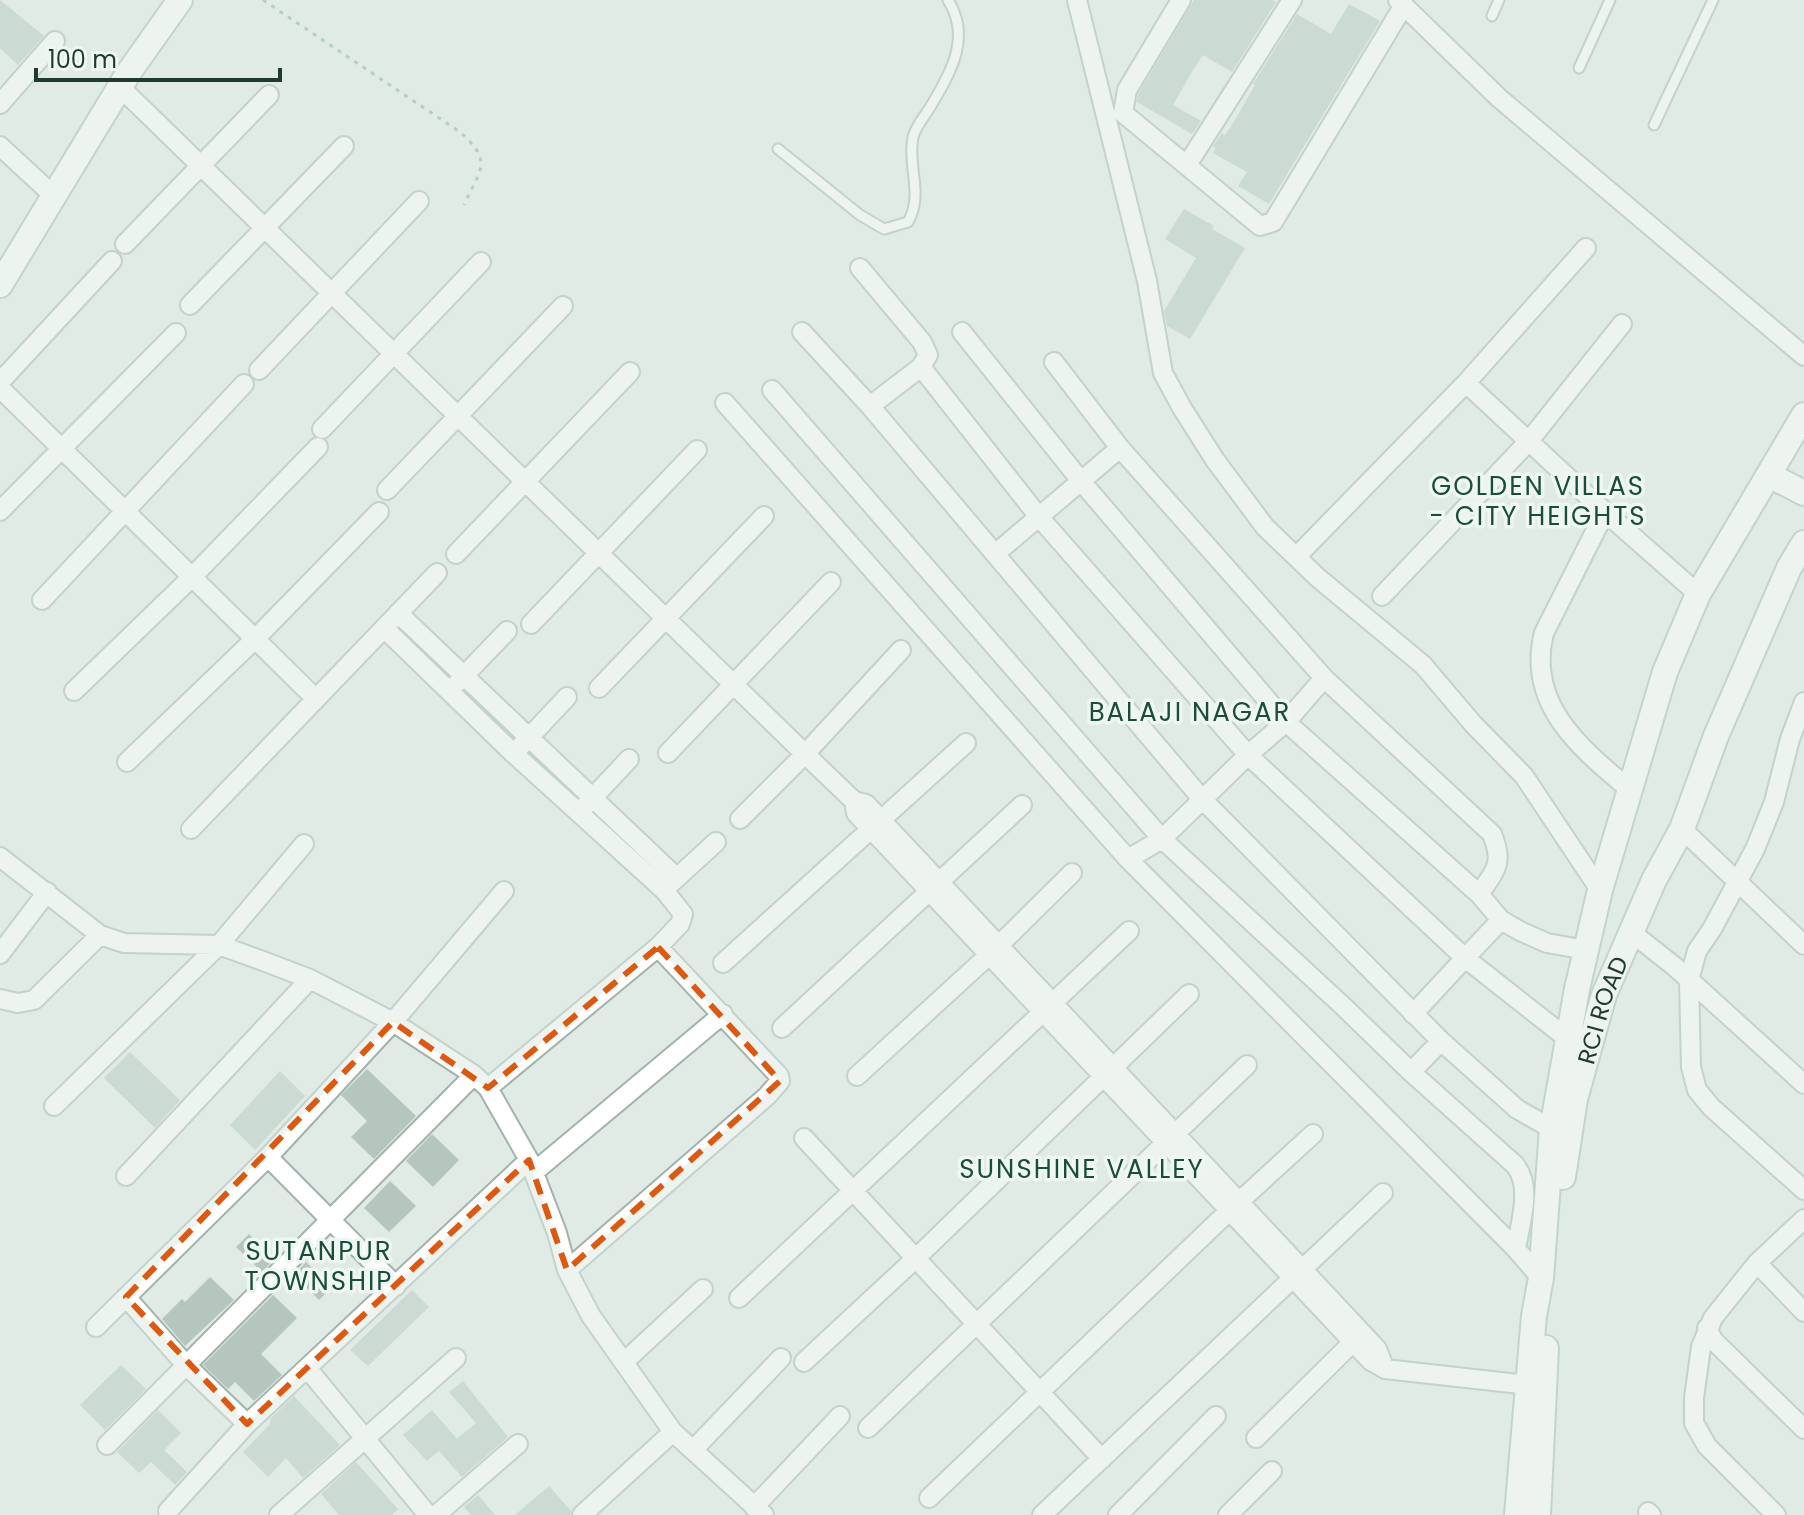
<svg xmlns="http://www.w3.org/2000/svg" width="1804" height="1515" font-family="Poppins,sans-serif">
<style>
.building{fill:#b4c6bd}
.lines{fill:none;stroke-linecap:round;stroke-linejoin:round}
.lane-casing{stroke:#a2b3ab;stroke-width:13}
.street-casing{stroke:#a2b3ab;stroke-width:22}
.secondary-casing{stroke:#9fbaae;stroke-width:28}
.path{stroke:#7eb09b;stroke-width:3;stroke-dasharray:4 6;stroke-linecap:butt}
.lane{stroke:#fff;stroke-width:9}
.street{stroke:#fff;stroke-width:18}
.secondary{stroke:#fff;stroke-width:24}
.marked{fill:none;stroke:#de580e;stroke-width:6;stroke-dasharray:16 10;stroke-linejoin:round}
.labels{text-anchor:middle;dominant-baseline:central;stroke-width:7;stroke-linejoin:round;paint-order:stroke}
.street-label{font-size:24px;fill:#1f3b31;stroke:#eff7f2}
.neighbourhood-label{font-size:26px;letter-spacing:2px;fill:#1a4e3c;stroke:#eff7f2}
</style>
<rect width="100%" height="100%" fill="#dfebe4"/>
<path class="building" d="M0 0 44 36 18 65 0 48Z
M1194 0H1272L1276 2 1232 72 1203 55 1193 70 1173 105 1201 121 1192 134 1137 102 1138 94Z
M1349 4 1380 21 1269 204 1238 186 1247 172 1213 153 1216 148 1213 146 1222 133 1225 135 1232 125 1255 85 1253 84 1297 14 1331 34Z
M1184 209 1214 226 1212 229 1245 248 1190 339 1167 326 1164 311 1196 258 1165 239Z
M130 1052 180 1100 155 1128 104 1078Z
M367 1069 416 1116 374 1159 351 1137 367 1121 341 1095Z
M280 1071 305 1096 255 1150 230 1125Z
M432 1134 459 1160 433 1187 406 1161Z
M390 1181 416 1206 389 1232 364 1208Z
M249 1234 274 1259 262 1272 236 1247Z
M306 1262 332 1287 319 1300 294 1275Z
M210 1277 234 1300 185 1346 162 1319 182 1299 185 1302Z
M412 1290 429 1307 368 1366 350 1350Z
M273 1295 297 1318 261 1354 282 1375 254 1401 235 1382 228 1389 203 1365Z
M121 1365 146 1389 105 1430 80 1405Z
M463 1381 508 1437 462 1477 439 1451 427 1461 403 1435 432 1410 457 1439 476 1423 449 1392Z
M294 1396 340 1445 303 1478 286 1458 268 1477 243 1452 270 1424 271 1418Z
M158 1410 181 1433 164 1450 187 1472 175 1485 151 1462 139 1473 117 1452Z
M356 1462 398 1509 392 1515H339L321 1494Z
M549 1486 571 1511 570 1515H515Z
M478 1495 495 1515H471L464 1507Z"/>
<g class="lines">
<defs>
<path id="lane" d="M1492 16 1499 0
M1579 68 1610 0
M1654 125 1713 0
M778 149 860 215 884 229 908 222C924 194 907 166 913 137 916 125 926 115 932 104 952 71 971 36 948 0"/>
<path id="street" d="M1077 0 1147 281 1163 373 1182 408 1215 460 1265 527 1317 577 1423 665 1474 725 1524 776 1600 890
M1181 0 1127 90 1123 113 1260 226 1273 222 1404 5
M1398 0 1499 98 1804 356
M120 87 805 754 854 801 866 804 1377 1349 1385 1369
M0 104 55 41
M0 146 54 196
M1187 165 1292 0
M125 244 269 95
M860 268 922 342 928 355 921 367 870 406
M190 305 344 146
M802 332 870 406 1202 799 1441 1041 1517 1109 1552 1129
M962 332 1081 481 1286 722 1479 894 1501 920 1520 931 1547 943 1586 950
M1054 362 1120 448 1324 678 1492 834C1504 863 1496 870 1479 894
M921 367 1039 517 1248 755 1465 958 1501 920
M259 370 419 201
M0 382 112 261
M1466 383 1605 512 1698 594
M0 388 316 699
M772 390 1162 839 1344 1007 1411 1072 1515 1165C1533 1187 1520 1223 1516 1249
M725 403 1128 859 1516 1249 1541 1278
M322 429 481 262
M387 490 563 306
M0 511 176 333
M1605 512 1544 633C1526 704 1580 748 1629 789
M456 554 630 372
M995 554 1120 448
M1296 557 1466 383 1586 248
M1382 596 1529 441 1622 324
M42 600 244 384
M398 613 677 878
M531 624 697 450
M384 628 513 753 664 890 683 914 680 924 658 947 488 1088
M458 682 507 631
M599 688 764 516
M74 691 192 577 318 447
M1804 702 1790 739 1774 802 1755 849 1712 929 1697 951 1689 980 1691 1067 1697 1090 1711 1107 1804 1190
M521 746 567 697
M668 753 831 582
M127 762 255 639 379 512
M854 801 856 813 1371 1361 1385 1369 1528 1385
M585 806 629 759
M740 819 805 754 901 650
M191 829 437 573
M1682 829 1804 945
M0 857 100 935 124 943 219 945 263 961 310 979 393 1022 474 1075 488 1088 529 1160 557 1233 567 1270 591 1316 673 1432 764 1515
M1128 859 1162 839 1248 755 1286 722 1324 678
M669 885 716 842
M1631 932 1674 966 1804 1084
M0 954 47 892
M723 963 966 743
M0 999 18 1003 34 1000 100 935
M1413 1014 1465 958 1568 1039
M782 1028 1022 805
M1411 1072 1441 1041
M857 1076 989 955 1072 873
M54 1106 219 945 304 844
M804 1138 1102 1459
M268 1157 396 1286
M534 1172 723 1014
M126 1176 310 979
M1757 1263 1804 1312
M567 1270 767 1096 780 1081 779 1076 658 947
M126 1297 186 1365 247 1424
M739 1298 1129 931
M96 1327 268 1157 393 1022 504 891
M1707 1328 1713 1340 1804 1429
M624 1362 703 1289
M804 1362 916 1258 1189 994
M307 1368 428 1515
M868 1428 1247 1065
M1256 1438 1360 1335
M107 1445 474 1075
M693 1450 781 1358
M929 1498 1229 1211 1313 1134
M754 1507 840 1416
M168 1511 247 1424 529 1160
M1648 1512 1651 1515
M279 1515 456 1358
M436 1515 518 1444
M582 1515 673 1432
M1042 1515 1383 1193
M1118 1515 1216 1416
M1228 1515 1272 1471
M1776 1515 1707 1446 1694 1423V1398L1701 1347 1713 1318 1757 1263 1804 1219"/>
<g id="secondary">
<path d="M0 285 129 72 180 0"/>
<path d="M1769 475 1804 493"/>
<path id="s1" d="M1563 1177 1575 1099 1604 995 1654 880 1682 829 1716 736 1789 568 1804 543"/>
<path d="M1517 1515 1534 1316 1541 1278 1552 1129 1577 989 1600 890 1665 672 1698 594 1804 415"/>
<path d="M1538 1515 1546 1348"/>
</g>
</defs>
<use href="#lane" class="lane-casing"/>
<use href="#street" class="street-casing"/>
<use href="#secondary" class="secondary-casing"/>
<path class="path" d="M263 0 460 132C494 162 480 169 464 205"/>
<use href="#lane" class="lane"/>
<use href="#street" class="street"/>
<use href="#secondary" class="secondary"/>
</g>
<path d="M0 0H1804V1515H0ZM658 947 780 1081 567 1270 529 1160 247 1424 126 1297 393 1022 488 1088Z" fill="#dfebe4" fill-opacity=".55" fill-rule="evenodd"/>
<path class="marked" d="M658 947 780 1081 567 1270 529 1160 247 1424 126 1297 393 1022 488 1088Z"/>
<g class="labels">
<g class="street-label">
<text stroke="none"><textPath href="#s1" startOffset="172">RCI ROAD</textPath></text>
</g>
<g class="neighbourhood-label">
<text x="1538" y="486">GOLDEN VILLAS<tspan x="1538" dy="30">- CITY HEIGHTS</tspan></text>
<text x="1190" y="712">BALAJI NAGAR</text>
<text x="1082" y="1169">SUNSHINE VALLEY</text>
<text x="319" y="1251">SUTANPUR<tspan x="319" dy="30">TOWNSHIP</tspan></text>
</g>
</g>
<path d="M36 68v12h244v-12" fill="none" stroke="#1f3b31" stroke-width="4"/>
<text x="48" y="68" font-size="24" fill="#1f3b31" stroke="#eff7f2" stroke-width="6" paint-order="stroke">100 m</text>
</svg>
